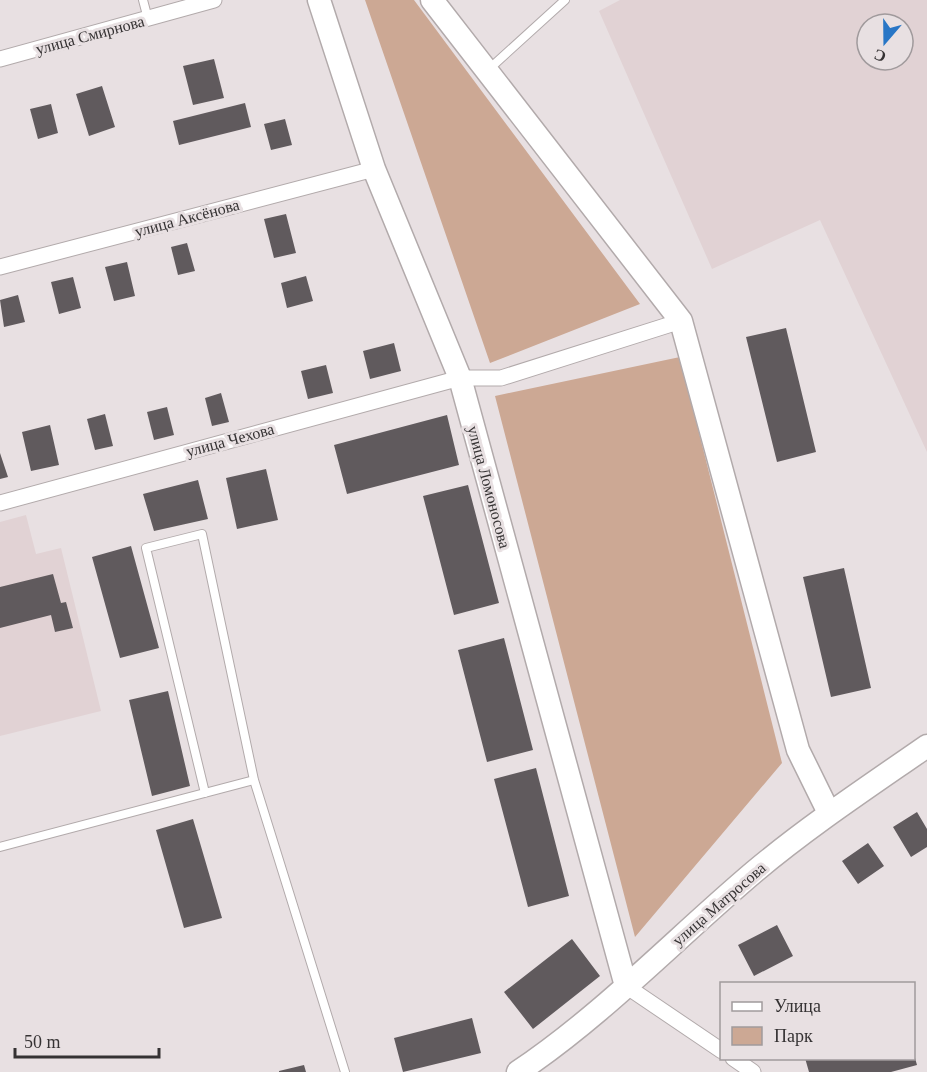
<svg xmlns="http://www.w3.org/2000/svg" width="927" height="1072" font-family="Georgia,serif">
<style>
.built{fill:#e1d2d4;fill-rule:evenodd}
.green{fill:#cca894}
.building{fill:#605a5d}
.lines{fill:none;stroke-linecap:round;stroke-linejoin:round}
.lane-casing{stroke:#b2aaab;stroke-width:10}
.street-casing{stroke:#b2aaab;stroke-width:17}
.secondary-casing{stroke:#b2aaab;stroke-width:25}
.lane{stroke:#fff;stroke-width:8}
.street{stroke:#fff;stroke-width:15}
.secondary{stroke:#fff;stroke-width:22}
.labels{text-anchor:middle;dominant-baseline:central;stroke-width:6;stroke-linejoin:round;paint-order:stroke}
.street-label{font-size:16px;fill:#353233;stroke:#e8e0e2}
</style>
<rect width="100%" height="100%" fill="#e8e0e2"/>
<path class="built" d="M620 0H927V452L820 220 712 269 599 11ZM867 24H903V60H867Z
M26 515 36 554 61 548 101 711 0 736V522Z"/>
<path class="green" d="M365 0H414L640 304 490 363Z
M680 357 782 763 635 937 495 396Z"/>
<path class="building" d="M214 59 224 98 193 105 183 66Z
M102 86 115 127 89 136 76 94Z
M245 103 251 127 179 145 173 121Z
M51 104 58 133 38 139 30 109Z
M285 119 292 145 271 150 264 124Z
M286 214 296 253 274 258 264 219Z
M187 243 195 271 178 275 171 247Z
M127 262 135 296 114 301 105 267Z
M306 276 313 301 287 308 281 283Z
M73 277 81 308 59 314 51 282Z
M18 295 25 322 4 327 0 300Z
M786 328 816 452 777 462 746 337Z
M394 343 401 371 370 379 363 351Z
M326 365 333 393 308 399 301 371Z
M221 393 229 422 212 426 205 398Z
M167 407 174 435 154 440 147 412Z
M105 414 113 446 95 450 87 419Z
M447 415 459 465 347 494 334 445Z
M50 425 59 465 31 471 22 432Z
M0 453 8 477 0 479Z
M266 469 278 520 237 529 226 478Z
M198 480 208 519 154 531 143 494Z
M468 485 499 603 454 615 423 496Z
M131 546 159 648 120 658 92 557Z
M844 568 871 688 831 697 803 577Z
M53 574 61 603 66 602 73 628 55 632 51 615 0 628V587Z
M504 638 533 750 487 762 458 650Z
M168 691 190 786 152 796 129 700Z
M536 768 569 896 528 907 494 779Z
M917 812 927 829V847L911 857 893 827Z
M193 819 222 918 184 928 156 830Z
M868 843 884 866 858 884 842 861Z
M777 925 793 956 754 976 738 945Z
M572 939 600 976 533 1029 504 992Z
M472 1018 481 1053 403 1072 394 1038Z
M805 1058H915L917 1065 891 1072H809Z
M304 1065 306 1072H279V1071Z"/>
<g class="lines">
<defs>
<path id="lane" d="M143 0 148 19
M488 70 565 0
M205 793 146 548 202 534 254 780 345 1072
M0 847 254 780"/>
<path id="street" d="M0 59 214 0
M0 267 374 169
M0 503 460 378H501L681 321
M626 986 722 1051
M733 1058 753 1072"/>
<path id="secondary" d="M319 0 374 169 460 378 626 986
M432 0 681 321 798 750 829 813
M518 1072C603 1015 676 938 754 872 809 826 868 787 927 746"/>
</defs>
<use href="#lane" class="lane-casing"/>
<use href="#street" class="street-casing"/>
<use href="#secondary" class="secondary-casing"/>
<use href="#lane" class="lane"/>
<use href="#street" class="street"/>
<use href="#secondary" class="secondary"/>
</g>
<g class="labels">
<g class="street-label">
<text transform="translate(90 35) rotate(-15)">улица Смирнова</text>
<text transform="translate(187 218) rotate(-15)">улица Аксёнова</text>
<text transform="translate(230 440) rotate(-15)">улица Чехова</text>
<text transform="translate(489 487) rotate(75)">улица Ломоносова</text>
<text transform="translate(719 904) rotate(-41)">улица Матросова</text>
</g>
</g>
<rect x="720" y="982" width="195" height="78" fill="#e8e0e2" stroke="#a09a9c" stroke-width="1.5"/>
<rect x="732" y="1002" width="30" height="9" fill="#ffffff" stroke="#a09a9c" stroke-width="1.5"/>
<text x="774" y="1012" font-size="18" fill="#353233">Улица</text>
<rect x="732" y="1027" width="30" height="18" fill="#cca894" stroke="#a09a9c" stroke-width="1.5"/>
<text x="774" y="1042" font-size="18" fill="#353233">Парк</text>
<g transform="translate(885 42) rotate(200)"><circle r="28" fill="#e8e0e2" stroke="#a09a9c" stroke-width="1.5"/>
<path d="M0-4.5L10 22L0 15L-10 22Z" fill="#2876c6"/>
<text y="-9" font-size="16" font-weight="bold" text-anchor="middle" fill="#353233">С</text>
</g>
<path d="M15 1048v9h144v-9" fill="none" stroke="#353233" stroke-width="3"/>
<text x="24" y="1048" font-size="18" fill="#353233" stroke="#e8e0e2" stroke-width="4.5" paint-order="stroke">50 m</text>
</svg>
